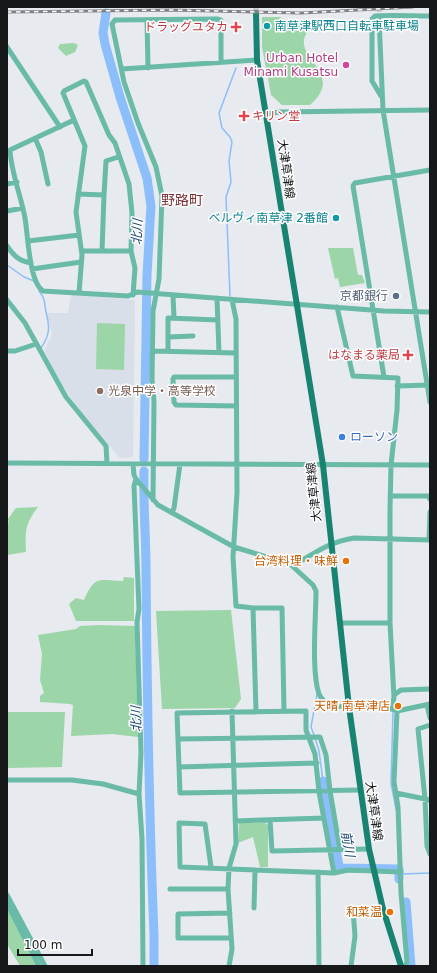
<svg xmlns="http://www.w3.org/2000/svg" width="437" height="973" font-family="'DejaVu Sans','Noto Sans JP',sans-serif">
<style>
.built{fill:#d8dfe9}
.green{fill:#9cd5a7}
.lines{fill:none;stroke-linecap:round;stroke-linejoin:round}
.stream{stroke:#8bbefa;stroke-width:1.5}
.river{stroke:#8bbefa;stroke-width:9}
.minor-tunnel{stroke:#c8cace;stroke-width:5;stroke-dasharray:5 2.5;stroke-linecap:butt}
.major-tunnel{stroke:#c8cace;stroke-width:6;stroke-dasharray:6 3;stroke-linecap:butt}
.minor{stroke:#69baa7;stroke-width:5}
.major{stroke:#188370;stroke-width:6}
.rail-casing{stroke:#808285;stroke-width:3}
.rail{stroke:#fff;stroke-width:1.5;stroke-dasharray:4.5;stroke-linecap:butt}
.culture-dot{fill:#0f9aa8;stroke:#fff;stroke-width:1.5}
.health-dot{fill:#e0444e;stroke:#fff;stroke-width:1.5}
.hotel-dot{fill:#d1479c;stroke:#fff;stroke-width:1.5}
.service-dot{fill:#5c6f8a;stroke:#fff;stroke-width:1.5}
.education-dot{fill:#8d6e63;stroke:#fff;stroke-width:1.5}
.shop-dot{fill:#3f7fe0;stroke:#fff;stroke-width:1.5}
.food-dot{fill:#e8710a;stroke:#fff;stroke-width:1.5}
.labels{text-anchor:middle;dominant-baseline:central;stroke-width:3;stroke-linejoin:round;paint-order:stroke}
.culture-label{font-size:12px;fill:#0d838f;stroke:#fff;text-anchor:start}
.health-label{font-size:12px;fill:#be3a42;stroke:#fff;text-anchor:end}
.hotel-label{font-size:12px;fill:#b23c85;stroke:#fff;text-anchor:end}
.street-label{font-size:12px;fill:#17181a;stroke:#fff}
.service-label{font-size:12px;fill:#4e5e75;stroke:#fff;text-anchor:end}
.education-label{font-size:12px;fill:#785e54;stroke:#fff;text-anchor:start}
.shop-label{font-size:12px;fill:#366cbe;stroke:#fff;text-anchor:start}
.food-label{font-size:12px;fill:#c56008;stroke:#fff;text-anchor:end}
.water-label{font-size:13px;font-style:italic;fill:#1c4777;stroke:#fff}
.quarter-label{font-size:14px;fill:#7b3338;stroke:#fff}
</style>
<rect width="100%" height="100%" fill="#e7eaee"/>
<path class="built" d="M71 294 135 300 133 457 120 458 79 410 55 373 44 350 52 335 47 313H68Z"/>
<path class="green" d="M262 17H281V22L317 21V27L308 31C288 57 348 72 310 105H282L271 95 262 47Z
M74 43 78 45 75 52 66 56 58 48 60 44Z
M328 248H353L358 275H362L365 283 340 287 338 278 335 279Z
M97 323 125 324 124 370 96 369Z
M38 507C25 524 25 531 26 552L7 555V522L9 523 8 519 16 508Z
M124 577 134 578V621H76L69 604 76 598 84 600C95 575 98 580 123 581Z
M231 610 241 699 235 708 162 709 156 611Z
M100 625 135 626 138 737 112 734 71 736 73 705 70 704 40 702V696L44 693 40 680 42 654 38 635 76 629 80 626Z
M7 712H65L62 767 7 768Z
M239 823H265L268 825V867H260L253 837 238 843Z
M7 907 38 966H20L7 944Z"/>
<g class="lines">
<path class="stream" d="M7 265 24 277 34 281
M39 291C46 300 44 302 46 312 50 327 50 335 41 348
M230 296 226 197 231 182 229 161 232 142 230 137 222 128 219 113 236 68
M393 712 391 783 396 809
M314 735 311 727 317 694
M315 738 319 751 323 781
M403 874 430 873"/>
<path class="river" d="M106 13 103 33 105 44 120 97 147 178 151 206 147 275 144 459
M144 471C143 504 146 536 146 568 147 690 149 812 154 935V966
M323 781 339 866 342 868 399 869V879
M406 902 411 966"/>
<path class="minor-tunnel" d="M379 7V18"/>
<path class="major-tunnel" d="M256 7V13"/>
<path class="minor" d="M379 18 383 110 430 402
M147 20 148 68
M7 47 60 127
M122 69 257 60
M381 96 372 81V19L375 16C394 15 411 16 430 16
M266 114 280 112 430 110
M74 120 10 150C11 172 21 196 25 218 28 235 29 282 43 291L128 296 137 292 384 311 430 312
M35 138 41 152 48 184
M7 184 17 182
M78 194 104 195 106 161 118 157
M7 211 23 208
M28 241 79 235
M7 246C14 256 19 261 31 263
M82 251H131
M102 251 104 195
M32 269 81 262
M79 293 82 255 76 212 85 146 63 93 64 91 84 81 86 82 109 135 115 143 129 184 132 213 131 251 135 268 133 295
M173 295 174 318
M217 298 219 353
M7 300 25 323 66 397 106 446 107 463
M232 300 236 319 237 493 233 557 236 606 253 608
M337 307 353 376 398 378 397 410 391 465 390 509V623L394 698 391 709
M169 337 193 336
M7 351H15L36 344
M153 351 236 353
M168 351V318L218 320
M384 377 353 186 355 183 430 170
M397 386 430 385
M236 406 176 405 174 402 173 379 174 377H236
M7 463 430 465
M133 464 134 475 136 479 158 505 234 547 290 564 313 585 316 591C316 617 311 671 319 694 321 699 325 702 329 706L388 708 397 711 430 704
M136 479 134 486 139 609 137 622 141 753 139 794 142 839 143 966
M390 496H428L430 499
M153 500 154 401 152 380 153 311 159 279 162 196 156 167 138 123 124 82 112 24 115 20 218 19 221 20V62
M172 513 174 508 180 464
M429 540 430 512
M293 566C314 553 329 542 354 538L430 540
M340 623H390
M394 695 401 690 430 689
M427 705 430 718
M397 711 394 782 398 807 401 893 407 962 405 966
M256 712 253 608H282L284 710
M430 725 418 729 425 799 427 846 430 854
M178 739 320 737 326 755 330 791 340 850
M179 767 317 763
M7 780H72L103 784 139 794
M396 793 430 800
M270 820 272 851 369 849
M235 821 324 818
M211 867 205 824 179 823 180 867 334 873 348 870 401 872
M318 872 319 966
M334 873 319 792 315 754 306 730V711L177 713 180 793 360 790
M170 889H228
M7 895 45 966
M7 903 39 966
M254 908 255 870
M230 913 178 914V938H231
M229 966 232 949 228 889 229 868 236 844 232 711
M351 966 355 936 353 909"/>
<path class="major" d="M256 13 257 60 323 465 349 707 369 849 383 909 401 966"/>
<defs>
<path id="rail" d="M7 12 171 10 301 13 413 7"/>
</defs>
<use href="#rail" class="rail-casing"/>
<use href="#rail" class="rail"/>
</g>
<g class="culture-dot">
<circle cx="267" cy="26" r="4"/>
<circle cx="336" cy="218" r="4"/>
</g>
<g class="health-dot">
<path d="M234 21h4v4h4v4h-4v4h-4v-4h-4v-4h4z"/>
<path d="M242 110h4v4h4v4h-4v4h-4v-4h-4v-4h4z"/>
<path d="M406 349h4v4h4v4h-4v4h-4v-4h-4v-4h4z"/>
</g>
<circle class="hotel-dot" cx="346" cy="65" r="4"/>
<circle class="service-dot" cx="396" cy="296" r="4"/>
<circle class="education-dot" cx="100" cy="391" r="4"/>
<circle class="shop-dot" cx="342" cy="437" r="4"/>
<g class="food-dot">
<circle cx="346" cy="561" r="4"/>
<circle cx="398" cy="706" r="4"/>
<circle cx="390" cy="912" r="4"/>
</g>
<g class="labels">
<g class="culture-label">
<text x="275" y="26">南草津駅西口自転車駐車場</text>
<text x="328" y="218" text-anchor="end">ベルヴィ南草津 2番館</text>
</g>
<g class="health-label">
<text x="228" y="27">ドラッグユタカ</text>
<text x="252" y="116" text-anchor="start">キリン堂</text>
<text x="400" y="355">はなまる薬局</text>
</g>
<g class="hotel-label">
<text x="338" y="58">Urban Hotel<tspan x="338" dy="14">Minami Kusatsu</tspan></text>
</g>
<g class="street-label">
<text transform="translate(286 169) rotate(82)">大津草津線</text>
<text transform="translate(314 492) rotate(-96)">大津草津線</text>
<text transform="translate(374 811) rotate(82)">大津草津線</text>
</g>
<g class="service-label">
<text x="388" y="296">京都銀行</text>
</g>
<g class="education-label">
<text x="108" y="391">光泉中学・高等学校</text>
</g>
<g class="shop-label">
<text x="350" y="437">ローソン</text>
</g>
<g class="food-label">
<text x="338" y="561">台湾料理・味鮮</text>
<text x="390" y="706">天晴 南草津店</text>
<text x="382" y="912">和菜温</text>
</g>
<g class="water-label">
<text transform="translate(137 232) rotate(-87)">北川</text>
<text transform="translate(136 719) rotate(-91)">北川</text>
<text transform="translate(348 844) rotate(80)">前川</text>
</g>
<g class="quarter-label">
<text x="182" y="200">野路町</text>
</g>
</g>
<rect width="437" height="973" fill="none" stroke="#17181a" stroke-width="16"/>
<path d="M18 949v6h74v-6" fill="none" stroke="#17181a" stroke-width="2"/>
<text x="24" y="949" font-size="12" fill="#17181a" stroke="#ffffff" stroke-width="3" paint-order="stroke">100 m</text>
</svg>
